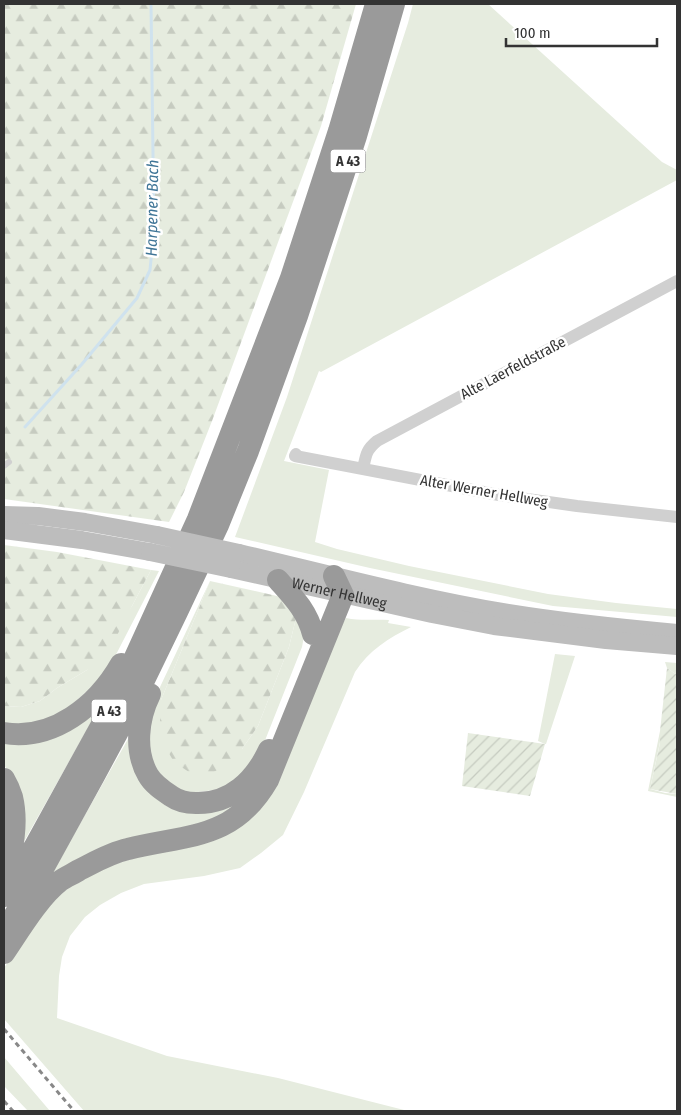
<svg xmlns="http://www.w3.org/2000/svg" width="681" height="1115" font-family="'Fira Sans Condensed',sans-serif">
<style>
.grass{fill:#e6ecdf}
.forest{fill:url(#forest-firs)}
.garden{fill:url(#garden-furrows)}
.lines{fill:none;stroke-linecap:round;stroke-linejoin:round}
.stream{stroke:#cfe2ee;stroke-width:3}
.lane{stroke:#d0d0d0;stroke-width:6}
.street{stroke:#d0d0d0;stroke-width:12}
.secondary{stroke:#bdbdbd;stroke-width:18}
.highway{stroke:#9a9a9a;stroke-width:22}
.rail{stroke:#888;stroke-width:3;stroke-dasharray:5 4;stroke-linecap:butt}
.secondary-bridge{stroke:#bdbdbd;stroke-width:18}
.labels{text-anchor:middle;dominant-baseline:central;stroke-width:5;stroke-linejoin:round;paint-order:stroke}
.shield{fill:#fff;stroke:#707070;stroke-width:1}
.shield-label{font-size:14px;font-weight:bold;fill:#333}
.street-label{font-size:15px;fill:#333;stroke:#fff}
.water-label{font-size:16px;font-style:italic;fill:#3f7597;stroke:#fff}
</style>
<defs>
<pattern id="forest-firs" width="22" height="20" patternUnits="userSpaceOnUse" patternTransform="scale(1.25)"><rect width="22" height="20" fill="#e6ecdf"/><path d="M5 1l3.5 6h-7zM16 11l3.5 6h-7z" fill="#c6cbc0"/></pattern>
<pattern id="garden-furrows" width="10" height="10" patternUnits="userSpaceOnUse" patternTransform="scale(1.25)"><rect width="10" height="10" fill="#e6ecdf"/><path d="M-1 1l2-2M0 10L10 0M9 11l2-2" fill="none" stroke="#c6cbc0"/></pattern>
</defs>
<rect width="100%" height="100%" fill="#fff"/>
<path class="grass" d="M413 4H488L662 162 677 170V180L321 372 319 371 284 461 329 470 315 542 337 549 409 566 548 594 616 603 677 609V617L553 606 370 568 235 537 287 397 408 23Z
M151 570 159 571 106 674 55 720 4 727V706L21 707 40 701 57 688 87 670 132 606Z
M210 581 161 700 242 749 258 726 289 647 297 614 304 636 302 647 262 748 234 788 179 794 148 762 152 704Z
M346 618C360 621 374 619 389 620L388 623 411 627C389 638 369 650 355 672L304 792 283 835 261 853 240 868 204 876 144 884 121 893 100 905 85 917 70 936 62 957 59 976 57 1018 167 1056 278 1078 408 1111H84L4 1019V968L18 946 54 900 88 872 216 834Z
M555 654 575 656 546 744H545L538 741Z
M97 712 17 854 9 772 4 765V740Z
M660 731V742L650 789 665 793 677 794V797L648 791Z
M132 732 152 790 231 804 235 812 42 891Z
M4 1057 50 1111H28L4 1086Z"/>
<path class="forest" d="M4 4H356L321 126 212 421 184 492 169 522 4 499Z
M4 545 57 552 151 570 132 606 106 657 87 670 57 688 40 701 21 707 4 706Z
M210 581 277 596 282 598 297 614 289 647 258 726 242 749 225 766 208 775 192 774 174 762 163 743 160 723 161 700Z
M665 662 677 663V675L667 668Z"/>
<path class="garden" d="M667 668 677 675V794L650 789 660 743V731Z
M468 733 545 744 530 796 462 786Z"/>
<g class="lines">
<path class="stream" d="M25 427 82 364 137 298 150 270 154 230 151 4"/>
<path class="lane" d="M4 466 9 462"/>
<path class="street" d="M296 454 295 456 499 495 577 506 677 517
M363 469C366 455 366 450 377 441L677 281"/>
<g class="secondary">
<path d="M4 515 38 516 85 522 157 535"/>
<path d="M4 530 82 540 150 552"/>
<path d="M239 553C328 574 418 598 508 613 564 622 621 628 677 633"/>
<path id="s1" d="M231 569 432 614 494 626 606 640 677 646"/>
</g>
<path class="highway" d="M278 580C294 598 307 611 313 634
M150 694C138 718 134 751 148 775 153 784 162 790 171 796 178 801 187 803 196 803 231 804 255 780 269 750
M4 733C53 741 97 706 121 664
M4 779C7 784 10 791 12 797 18 822 13 853 4 876
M4 896 35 846 116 699 198 519 291 278 339 131 376 4
M4 933 45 865 94 776 130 709 177 612 218 525 248 451 297 316 356 136 394 4
M4 953C19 931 39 897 60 881 65 877 73 874 79 870 95 862 110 853 128 849 187 834 233 841 268 780L343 595 334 576"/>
<path class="rail" d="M4 1029 74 1111
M4 1101 13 1111"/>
<path class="secondary-bridge" d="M157 535 239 553
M150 552 231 569"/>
</g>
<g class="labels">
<g class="shield">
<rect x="330.5" y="149.5" width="35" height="23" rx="4"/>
<rect x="91.5" y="699.5" width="35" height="23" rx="4"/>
</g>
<g class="shield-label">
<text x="348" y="161">A 43</text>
<text x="109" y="711">A 43</text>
</g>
<g class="street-label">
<text transform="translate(513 368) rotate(-28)">Alte Laerfeldstraße</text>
<text transform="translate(484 491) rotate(10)">Alter Werner Hellweg</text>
<text stroke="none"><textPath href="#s1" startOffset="111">Werner Hellweg</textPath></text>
</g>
<g class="water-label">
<text transform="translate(152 208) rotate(-89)">Harpener Bach</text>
</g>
</g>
<rect width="681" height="1115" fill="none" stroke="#333333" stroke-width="10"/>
<path d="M506 38v8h151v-8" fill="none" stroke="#333333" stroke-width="2.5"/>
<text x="514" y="38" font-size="15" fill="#333333" stroke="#ffffff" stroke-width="4" paint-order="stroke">100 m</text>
</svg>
